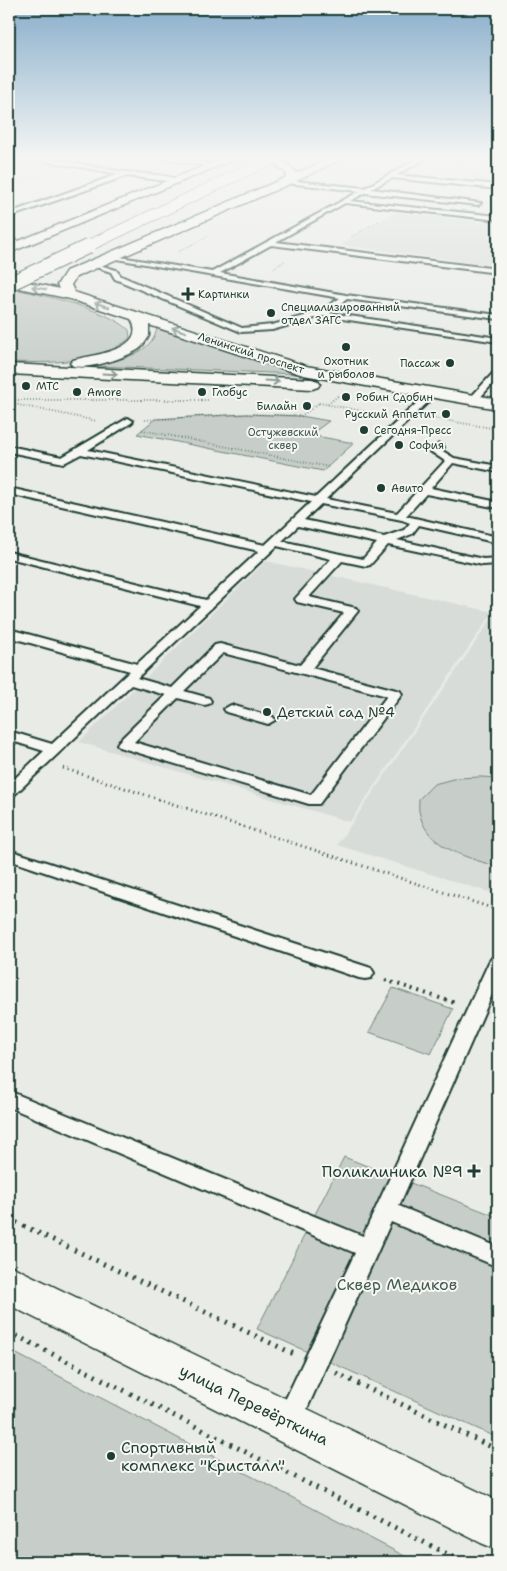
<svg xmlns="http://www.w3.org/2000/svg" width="507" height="1571" font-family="'Shantell Sans',sans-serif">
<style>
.built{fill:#d8dcd8}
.green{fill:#c7cec9;stroke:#73867e}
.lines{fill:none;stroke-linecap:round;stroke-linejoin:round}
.service-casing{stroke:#1f3d34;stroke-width:4}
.tertiary-casing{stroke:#1f3d34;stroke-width:3}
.primary-casing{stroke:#1f3d34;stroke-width:3}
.path-far4{stroke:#1f3d34;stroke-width:1;stroke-dasharray:0.5 1;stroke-linecap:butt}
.path-far3{stroke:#1f3d34;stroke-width:2;stroke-dasharray:0.5 2.5;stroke-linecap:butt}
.path-far2{stroke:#1f3d34;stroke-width:3;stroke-dasharray:1 4;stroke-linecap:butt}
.path-far1{stroke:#1f3d34;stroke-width:4;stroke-dasharray:2 5;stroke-linecap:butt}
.path{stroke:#1f3d34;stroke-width:5;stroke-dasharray:2 6;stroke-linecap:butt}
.service{fill:#f6f6f2;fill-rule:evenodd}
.tertiary{fill:#f6f6f2;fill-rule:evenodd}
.primary{fill:#f6f6f2;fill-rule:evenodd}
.primary-bridge-far1-casing{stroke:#1f3d34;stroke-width:12;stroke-linecap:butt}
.primary-bridge-casing{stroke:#1f3d34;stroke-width:16;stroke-linecap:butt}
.primary-bridge-far1{stroke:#f6f6f2;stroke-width:11}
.primary-bridge{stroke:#f6f6f2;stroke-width:14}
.oneway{stroke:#8a9a93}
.poi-dot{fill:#1f3d34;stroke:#f6f6f2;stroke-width:2}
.labels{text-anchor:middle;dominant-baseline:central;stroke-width:4;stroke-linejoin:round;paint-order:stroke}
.far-poi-label{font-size:11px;fill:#1f3d34;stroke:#f6f6f2;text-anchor:start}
.far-street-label{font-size:11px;fill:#1f3d34;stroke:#f6f6f2}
.far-park-label{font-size:11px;fill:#415a52;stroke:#f6f6f2}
.poi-label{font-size:14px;fill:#1f3d34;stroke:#f6f6f2;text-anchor:start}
.near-poi-label{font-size:16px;fill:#1f3d34;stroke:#f6f6f2;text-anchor:end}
.near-park-label{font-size:16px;fill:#415a52;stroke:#f6f6f2}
.near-street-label{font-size:16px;fill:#1f3d34;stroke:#f6f6f2}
</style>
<rect width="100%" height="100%" fill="#e9ebe7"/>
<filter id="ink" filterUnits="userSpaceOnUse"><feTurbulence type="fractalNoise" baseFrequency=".02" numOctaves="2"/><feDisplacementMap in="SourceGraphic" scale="10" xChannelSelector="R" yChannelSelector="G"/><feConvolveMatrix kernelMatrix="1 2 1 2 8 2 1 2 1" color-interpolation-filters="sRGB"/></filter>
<g filter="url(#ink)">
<path class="built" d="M9 157H44L33 161 69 166 9 189Z
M497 157 498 182 463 179Z
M396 212 498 224V266L340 245Z
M266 561 493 612 350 822 79 742Z
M498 609V895L337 845Z"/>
<path class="green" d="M9 288C39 294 108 309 129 330L130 338C98 365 48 363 9 362Z
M157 328 296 374 95 366C118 360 152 355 157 328Z
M246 414 301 416 329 421 310 435 354 443 323 471 137 434 155 419Z
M481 777 498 778V867C470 858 428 849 420 815 418 810 419 804 419 799L434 784 457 778Z
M393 988 453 1009 431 1054 369 1032Z
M344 1157 498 1217V1438L257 1329Z
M9 1350 416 1562H9Z"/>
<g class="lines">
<defs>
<path id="service" d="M23 157C58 157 92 168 126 172 140 174 167 174 179 180L176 182 126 176 9 217V213L119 174Z
M153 157H168L217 165 214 167Z
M421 157H428L397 175 498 185V189L392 178 371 189 481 203 478 205 365 193 350 201 498 216V220L345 203 276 242 498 269V273L271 245 220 273 346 295 498 315V319L347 299 329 313 498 338V342L322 316 272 330 241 332 115 279 111 272 90 265 93 263 116 270 121 276 242 328 272 325 319 312 340 298 111 258 114 256 212 272 360 191 286 183 284 180 365 188Z
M9 239 26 243 23 245 9 243Z
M498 370V378L476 402H470V398L495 371Z
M423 399 428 402 426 404 326 499 397 513 445 461 430 451 439 444 444 447 441 450 454 458 498 466V472L453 463 431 488 498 502V508L426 494 406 516 498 537V543L419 525 412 534 397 540 483 559 498 558V564L483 565 388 545 370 565 366 566 342 561 309 597 356 608 358 611 312 668 400 691 402 694 319 804H309L119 747 117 744 119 741 166 695 131 685 14 795 9 797V784L44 751 9 740V731L52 744 130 671 9 637V629L137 664 200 606 9 558V552L206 600 259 551 9 494V488L265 545 311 502 81 454 64 463 9 452V446L62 457 128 418 133 421 131 423 88 450 316 497 420 400ZM321 504 402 520 410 523 404 530 384 537 304 520ZM298 526 377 543 363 559 282 541ZM277 546 331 559 295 599 297 602 344 613 300 665 220 644 215 645 172 688 137 678ZM223 653 387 696 311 795 134 742 178 698 204 705 209 704 211 701 209 698 184 691Z
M231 705 273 717 275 720 268 724 226 712 224 709Z
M9 850 371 968 374 973 371 978 365 979 359 978 9 860Z
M498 956V981L399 1206 498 1247V1267L391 1222 297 1431 288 1434 279 1431 276 1422 279 1413 355 1253 9 1107V1091L363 1236 489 962 492 958Z"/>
<path id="tertiary" d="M273 157H283L282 160 297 173 333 157H346L294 182 76 277 71 285 76 295 74 298H64L57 285 66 271 285 178 287 174 274 163Z
M9 1265 498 1501V1550L481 1543 9 1305Z"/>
<path id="primary" d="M226 157H240L9 253V245Z
M9 278 74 292 306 366 498 399V409L303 375 149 325V336C146 341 143 346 139 349 125 358 89 370 73 366L70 363 73 360C92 355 149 350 131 319L66 298 9 286Z
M9 364 312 379 318 381 320 384 318 387 312 389 9 374Z"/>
</defs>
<use href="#service" class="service-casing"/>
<use href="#tertiary" class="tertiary-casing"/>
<use href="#primary" class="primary-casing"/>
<path class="path-far4" d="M359 161 367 157
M453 165 492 157
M351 237 379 221
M178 252 208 236
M274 268 285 261"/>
<path class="path-far3" d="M9 400H208
M9 403 97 421
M319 403 384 415
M328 404 339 395
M432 418 498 429
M145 420 246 414 301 416 319 403
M142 430 329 467"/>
<path class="path-far2" d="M63 768 498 910"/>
<path class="path-far1" d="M385 980 455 1003"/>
<path class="path" d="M9 1219 294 1354
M9 1332 463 1562
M336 1373 498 1450"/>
<use href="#service" class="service"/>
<use href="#tertiary" class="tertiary"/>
<use href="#primary" class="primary"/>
<defs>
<path id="primary-bridge-far1" d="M86 247 275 157"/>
<path id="primary-bridge" d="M9 284 89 246"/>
</defs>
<use href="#primary-bridge-far1" class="primary-bridge-far1-casing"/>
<use href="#primary-bridge" class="primary-bridge-casing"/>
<use href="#primary-bridge-far1" class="primary-bridge-far1"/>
<use href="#primary-bridge" class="primary-bridge"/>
</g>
<defs><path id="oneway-shaft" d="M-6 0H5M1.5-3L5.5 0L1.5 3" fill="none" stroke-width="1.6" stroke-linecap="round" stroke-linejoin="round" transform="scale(1.25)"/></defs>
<g class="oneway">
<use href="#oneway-shaft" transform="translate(39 288) rotate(-168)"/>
<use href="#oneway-shaft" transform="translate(102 305) rotate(-162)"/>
<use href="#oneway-shaft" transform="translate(179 330) rotate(-162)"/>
<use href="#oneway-shaft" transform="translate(110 374) rotate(3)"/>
<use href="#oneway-shaft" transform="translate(272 381) rotate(3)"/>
</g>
</g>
<linearGradient id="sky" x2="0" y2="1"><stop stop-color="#88aecb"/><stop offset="0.42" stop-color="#f5f6f4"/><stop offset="1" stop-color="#f5f6f4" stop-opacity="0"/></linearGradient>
<rect width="507" height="377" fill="url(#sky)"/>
<g class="poi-dot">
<path d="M185.5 286.5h5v5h5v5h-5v5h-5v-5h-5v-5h5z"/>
<circle cx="271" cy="313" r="5"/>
<circle cx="346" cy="347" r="5"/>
<circle cx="450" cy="363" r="5"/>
<circle cx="26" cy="386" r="5"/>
<circle cx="77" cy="392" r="5"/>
<circle cx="202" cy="392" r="5"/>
<circle cx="346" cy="397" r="5"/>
<circle cx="307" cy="406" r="5"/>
<circle cx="446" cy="414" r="5"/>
<circle cx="364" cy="430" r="5"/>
<circle cx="399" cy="445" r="5"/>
<circle cx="381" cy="488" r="5"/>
<circle cx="267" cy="712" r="5"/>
<path d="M471.5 1163.5h5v5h5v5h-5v5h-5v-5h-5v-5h5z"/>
<circle cx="111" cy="1456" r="5"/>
</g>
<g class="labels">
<g class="far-poi-label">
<text x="198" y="294">Картинки</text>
<text x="281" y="307">Специализированный<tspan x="281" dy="13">отдел ЗАГС</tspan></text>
<text x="346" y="361" text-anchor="middle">Охотник<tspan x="346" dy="13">и рыболов</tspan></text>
<text x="440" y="363" text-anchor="end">Пассаж</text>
<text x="36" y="386">МТС</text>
<text x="87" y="392">Amore</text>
<text x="212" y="392">Глобус</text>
<text x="356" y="397">Робин Сдобин</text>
<text x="297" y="406" text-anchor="end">Билайн</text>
<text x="436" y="414" text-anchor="end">Русский Аппетит</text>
<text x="374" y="430">Сегодня-Пресс</text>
<text x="409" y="445">София</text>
<text x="391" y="488">Авито</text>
</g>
<g class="far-street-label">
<text transform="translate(251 353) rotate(18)">Ленинский проспект</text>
</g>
<g class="far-park-label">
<text x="283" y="432">Остужевский<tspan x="283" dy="13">сквер</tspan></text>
</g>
<g class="poi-label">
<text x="277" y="712">Детский сад №4</text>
</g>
<g class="near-poi-label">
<text x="463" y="1171">Поликлиника №9</text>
<text x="121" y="1447" text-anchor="start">Спортивный<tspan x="121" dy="18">комплекс "Кристалл"</tspan></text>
</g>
<g class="near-park-label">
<text x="397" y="1284">Сквер Медиков</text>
</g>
<g class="near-street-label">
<text transform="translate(254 1405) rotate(26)">улица Перевёрткина</text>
</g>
</g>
<rect width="507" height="1571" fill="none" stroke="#f6f6f2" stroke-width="30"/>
<rect x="15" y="15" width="477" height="1541" fill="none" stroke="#1f3d34" stroke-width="2" filter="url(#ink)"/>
</svg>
